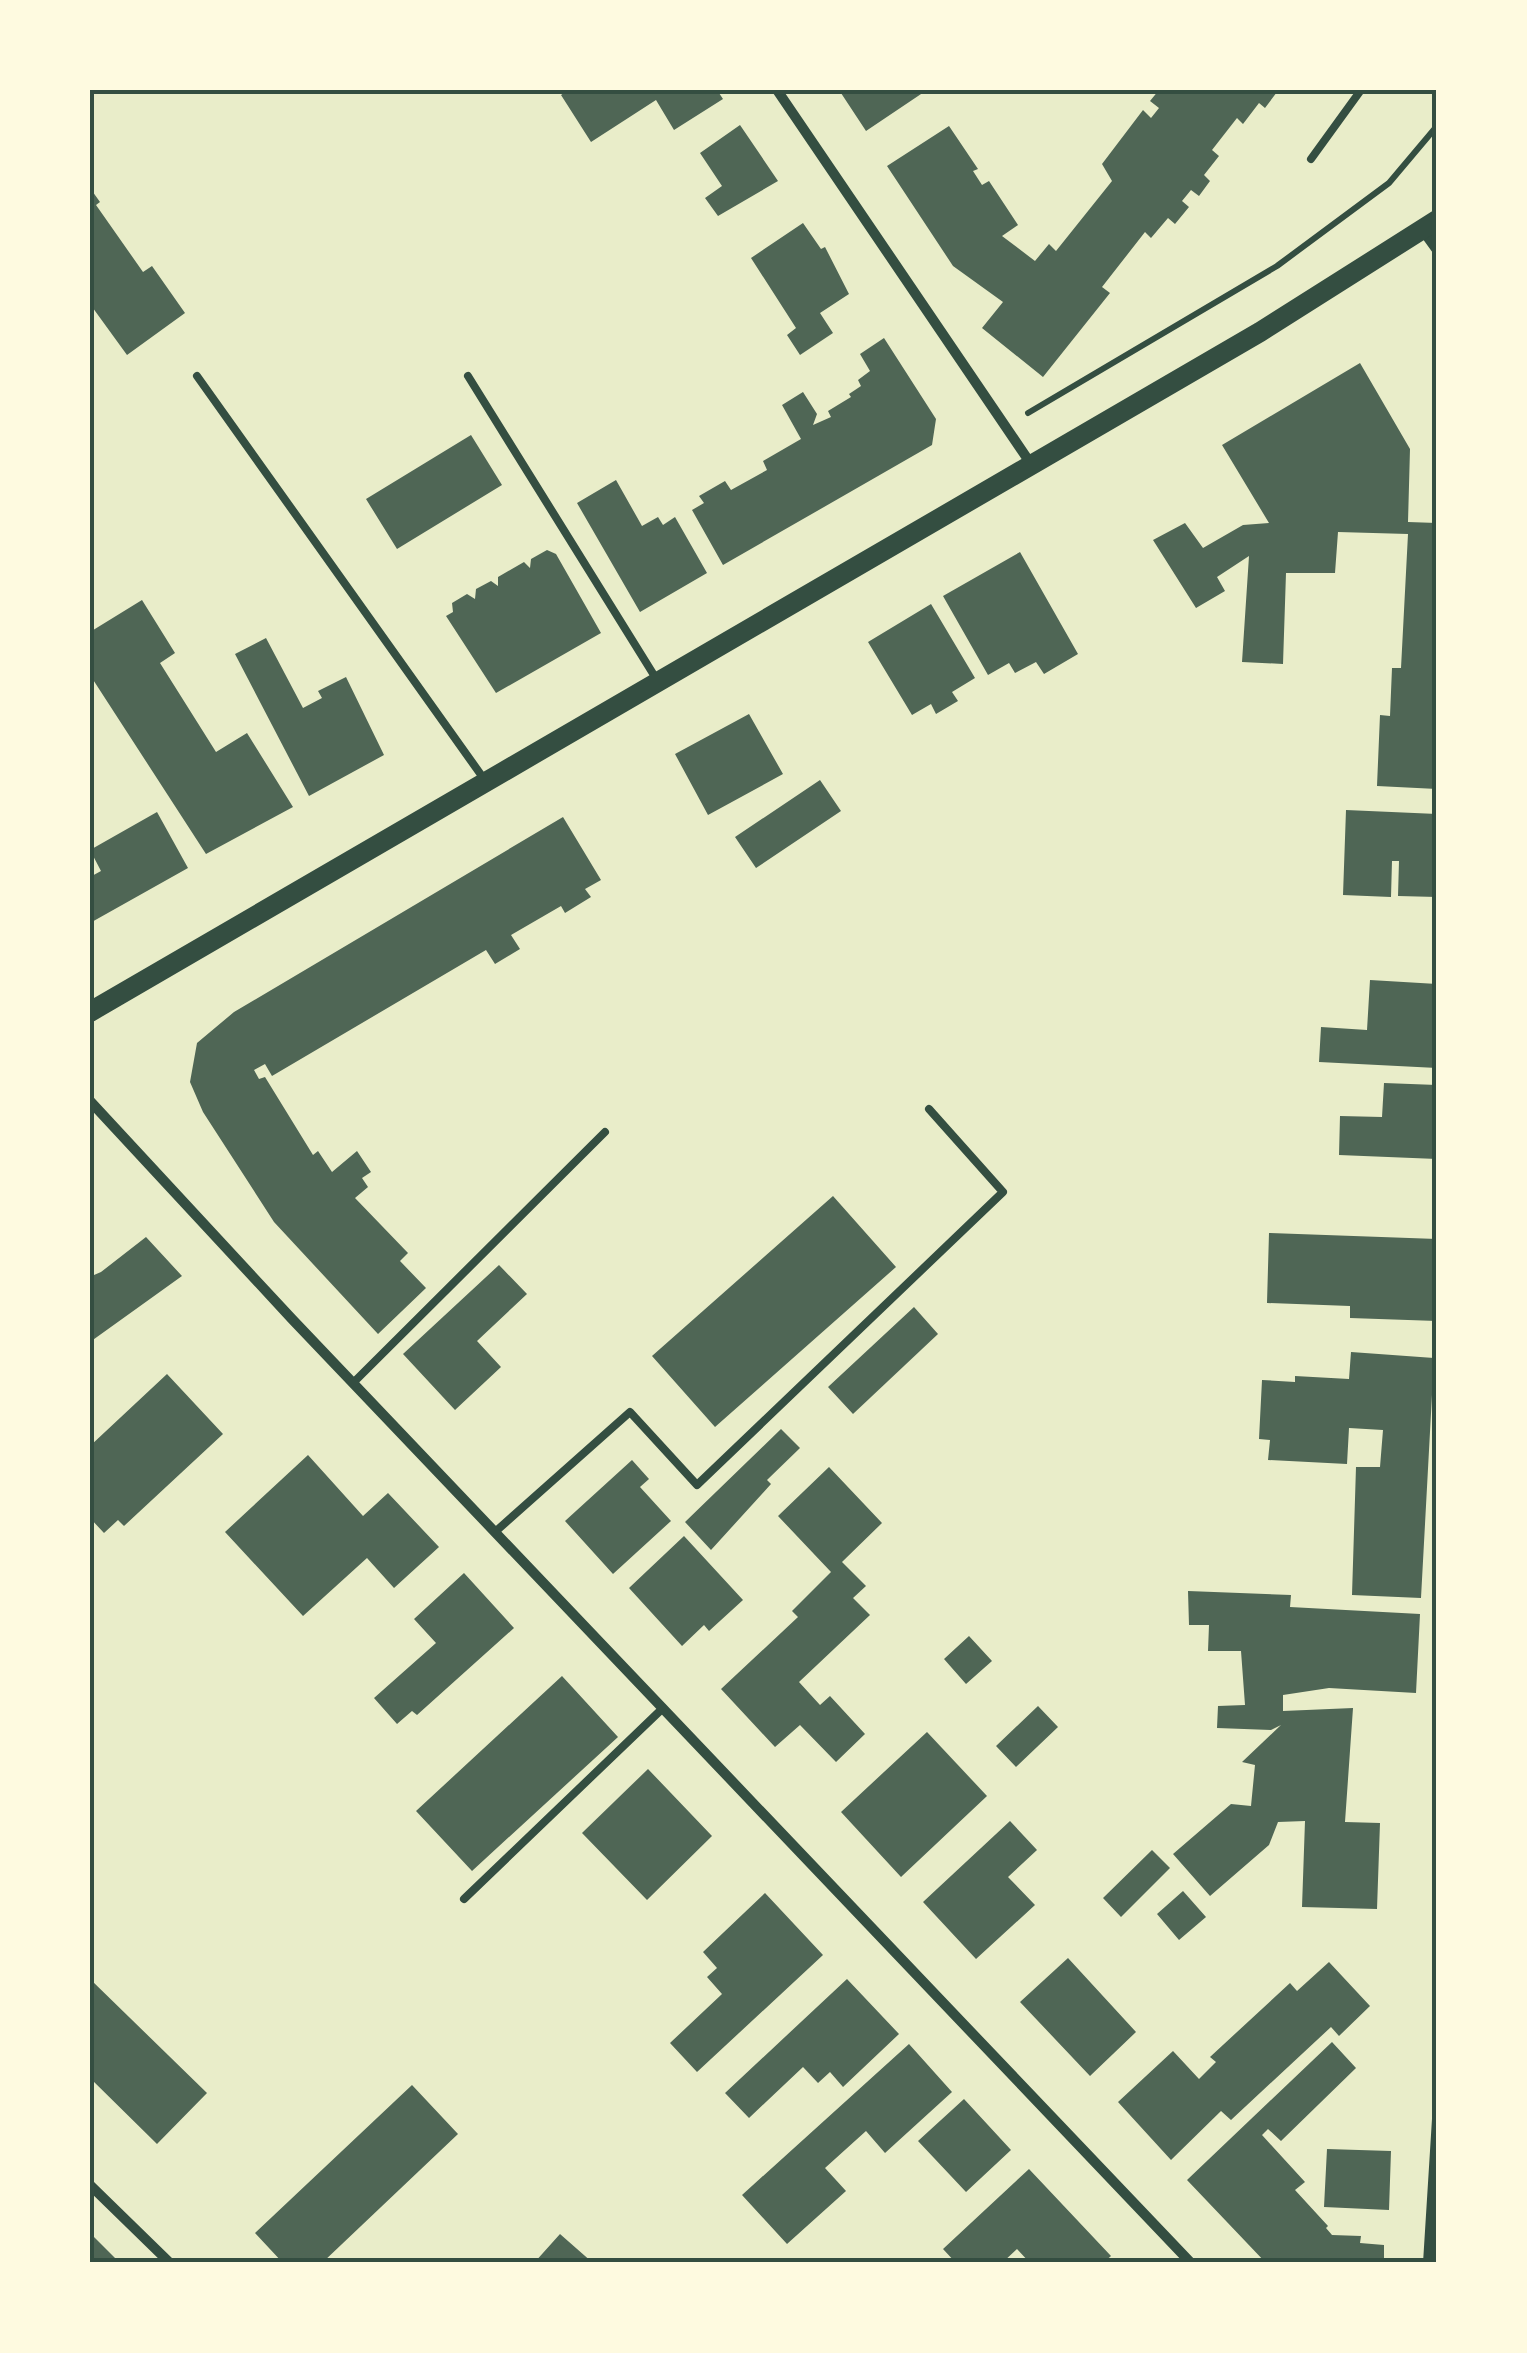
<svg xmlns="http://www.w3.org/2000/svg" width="1527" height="2353" font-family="'PT Sans',sans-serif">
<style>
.building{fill:#4f6655}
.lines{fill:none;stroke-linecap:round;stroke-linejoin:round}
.path{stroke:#344e41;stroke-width:6}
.service{stroke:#344e41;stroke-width:8}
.minor{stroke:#344e41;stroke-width:10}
.secondary{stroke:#344e41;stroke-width:20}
.neatline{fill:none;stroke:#344e41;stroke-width:4}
</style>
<rect width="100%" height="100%" fill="#e9edc9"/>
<path class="building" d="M568 90H717L723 99 674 130 656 100 591 142 561 95Z
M839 90H927L866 131Z
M1159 90 1277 92 1265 108 1259 103 1243 124 1237 118 1212 150 1219 156 1204 175 1210 181 1199 196 1191 190 1182 201 1189 207 1175 224 1168 218 1151 238 1145 232 1102 287 1110 293 1043 377 982 328 1003 302 953 266 887 166 949 126 978 169 973 171 982 185 989 181 1018 225 1002 236 1035 261 1049 244 1056 251 1112 181 1102 164 1143 110 1151 118 1159 108 1150 101Z
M740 125 778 181 718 216 705 198 722 186 700 153Z
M90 188 100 202 96 205 143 272 152 266 185 313 127 355 90 304Z
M803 223 821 249 825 247 849 294 820 313 833 333 800 355 787 335 796 328 751 258Z
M884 338 936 419 932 445 723 565 692 510 704 503 699 496 725 481 731 490 767 470 763 461 801 439 782 405 803 392 817 414 813 425 831 417 828 411 851 397 849 394 861 386 858 380 870 371 860 354Z
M1360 363 1410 449 1408 522 1437 523V789L1377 786 1380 715 1390 716 1392 668H1401L1408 534 1338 532 1335 573H1286L1283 664 1242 662 1249 556 1217 577 1225 591 1196 608 1153 540 1185 523 1203 548 1243 525 1269 523 1222 445Z
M471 435 502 485 397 549 366 499Z
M616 480 642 526 658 517 663 525 675 517 707 573 640 612 577 503Z
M547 550 556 554 601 633 496 693 446 616 453 612 452 603 467 594 475 599 476 589 491 581 498 586V577L524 562 530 568 531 559Z
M1020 552 1078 654 1044 674 1036 662 1015 673 1009 663 988 675 943 596Z
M142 600 175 653 160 663 216 752 247 733 293 807 206 854 90 675V632Z
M931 604 975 678 952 692 958 701 936 714 931 704 912 715 868 642Z
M266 638 303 708 322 698 318 691 346 677 384 755 309 796 235 654Z
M749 714 783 774 708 815 675 754Z
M820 780 841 811 756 868 735 837Z
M1346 810 1437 814V897L1398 896 1399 861H1392L1391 897 1343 895Z
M157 812 188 868 90 923V877L101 871 90 850Z
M563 817 601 880 585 889 591 897 565 913 561 906 511 935 520 949 495 964 486 950 272 1076 265 1064 254 1070 259 1079 265 1077 313 1155 318 1151 332 1172 357 1151 371 1172 362 1178 368 1187 355 1198 408 1253 400 1261 426 1288 378 1334 274 1222 203 1112 190 1082 197 1043 234 1012Z
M1370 980 1437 984V1068L1319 1062 1321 1027 1367 1030Z
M1384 1083 1437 1085V1159L1339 1155 1340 1116 1382 1117Z
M833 1196 896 1267 715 1427 652 1356Z
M1269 1233 1437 1239V1321L1350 1318V1306L1267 1303Z
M146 1237 182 1276 90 1342V1268L94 1275 101 1272Z
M499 1265 527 1294 477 1341 501 1367 455 1410 403 1354Z
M914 1307 938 1334 853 1414 828 1387Z
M1351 1352 1434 1358 1421 1598 1352 1595 1356 1467H1380L1383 1430 1349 1428 1347 1464 1268 1460 1270 1440 1259 1439 1262 1380 1295 1382V1376L1349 1379Z
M167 1374 223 1434 124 1526 118 1520 104 1533 90 1518V1446Z
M781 1429 800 1448 767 1480 771 1484 711 1550 685 1522Z
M308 1455 363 1516 388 1493 439 1547 394 1588 367 1558 303 1616 225 1532Z
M632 1460 649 1479 640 1487 671 1521 613 1574 565 1521Z
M829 1467 882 1523 842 1562 866 1586 853 1598 870 1615 799 1682 820 1705 830 1696 865 1734 836 1762 800 1725 775 1747 721 1689 798 1617 792 1611 831 1572 778 1516Z
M684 1536 743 1600 709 1631 704 1625 682 1646 629 1588Z
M464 1573 514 1628 417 1715 412 1711 397 1724 374 1698 436 1643 414 1619Z
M1188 1591 1291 1595 1290 1607 1420 1614 1416 1693 1329 1688 1283 1695V1711L1353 1708 1345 1822 1380 1823 1377 1909 1302 1907 1305 1821 1278 1822 1269 1845 1210 1896 1173 1854 1231 1804 1251 1806 1255 1765 1242 1762 1281 1725 1271 1730 1217 1728 1218 1706 1245 1705 1241 1651H1208L1209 1625H1189Z
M969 1636 992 1661 966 1684 944 1659Z
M562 1676 618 1737 472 1871 416 1811Z
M1038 1706 1058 1727 1016 1767 996 1746Z
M927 1732 987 1796 901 1877 841 1812Z
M648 1769 712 1836 647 1900 582 1833Z
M1010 1821 1037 1850 1008 1877 1035 1905 976 1959 923 1902Z
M1152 1850 1170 1868 1121 1917 1103 1898Z
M1183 1891 1206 1917 1179 1940 1157 1914Z
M765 1893 823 1955 697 2072 670 2043 722 1994 707 1977 717 1968 703 1952Z
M1068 1958 1136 2032 1090 2076 1020 2002Z
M1329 1962 1370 2006 1339 2036 1331 2027 1231 2120 1221 2111 1171 2160 1118 2102 1173 2051 1199 2079 1216 2062 1210 2057 1290 1983 1297 1991Z
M90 1979 207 2093 157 2144 90 2078Z
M847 1979 899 2034 843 2087 830 2072 818 2083 803 2067 749 2118 725 2093Z
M1332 2042 1356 2068 1281 2141 1268 2129 1262 2135 1305 2182 1295 2190 1328 2226 1326 2228 1332 2235 1361 2236 1360 2243 1384 2245V2263H1266L1187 2180Z
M909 2044 952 2092 885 2153 866 2131 825 2168 846 2191 787 2244 742 2195Z
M412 2085 458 2134 322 2263H283L255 2233Z
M964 2099 1011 2150 966 2192 918 2141Z
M1327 2149 1391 2151 1389 2210 1324 2207Z
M1029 2169 1111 2256 1103 2263H1030L1017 2249 1002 2263H956L943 2249Z
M90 2233 120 2263H90Z
M560 2234 593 2263H534Z"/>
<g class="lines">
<path class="path" d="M1028 413 1277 266 1389 183 1437 126"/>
<path class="service" d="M1311 159 1361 90
M197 376 484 779
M468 376 657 680
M353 1383 605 1132
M495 1532 630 1412 697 1485 1003 1192 929 1109
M464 1899 663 1708"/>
<path class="minor" d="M777 90 1031 464
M1424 232 1437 250
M90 1101 292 1319 1191 2263
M90 2185 170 2263
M1428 2263 1437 2119"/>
<path class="secondary" d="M90 1012 1260 332 1437 220"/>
</g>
<rect width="1527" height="2353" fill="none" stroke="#fefae0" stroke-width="185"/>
<rect x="92" y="92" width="1342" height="2168" class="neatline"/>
</svg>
